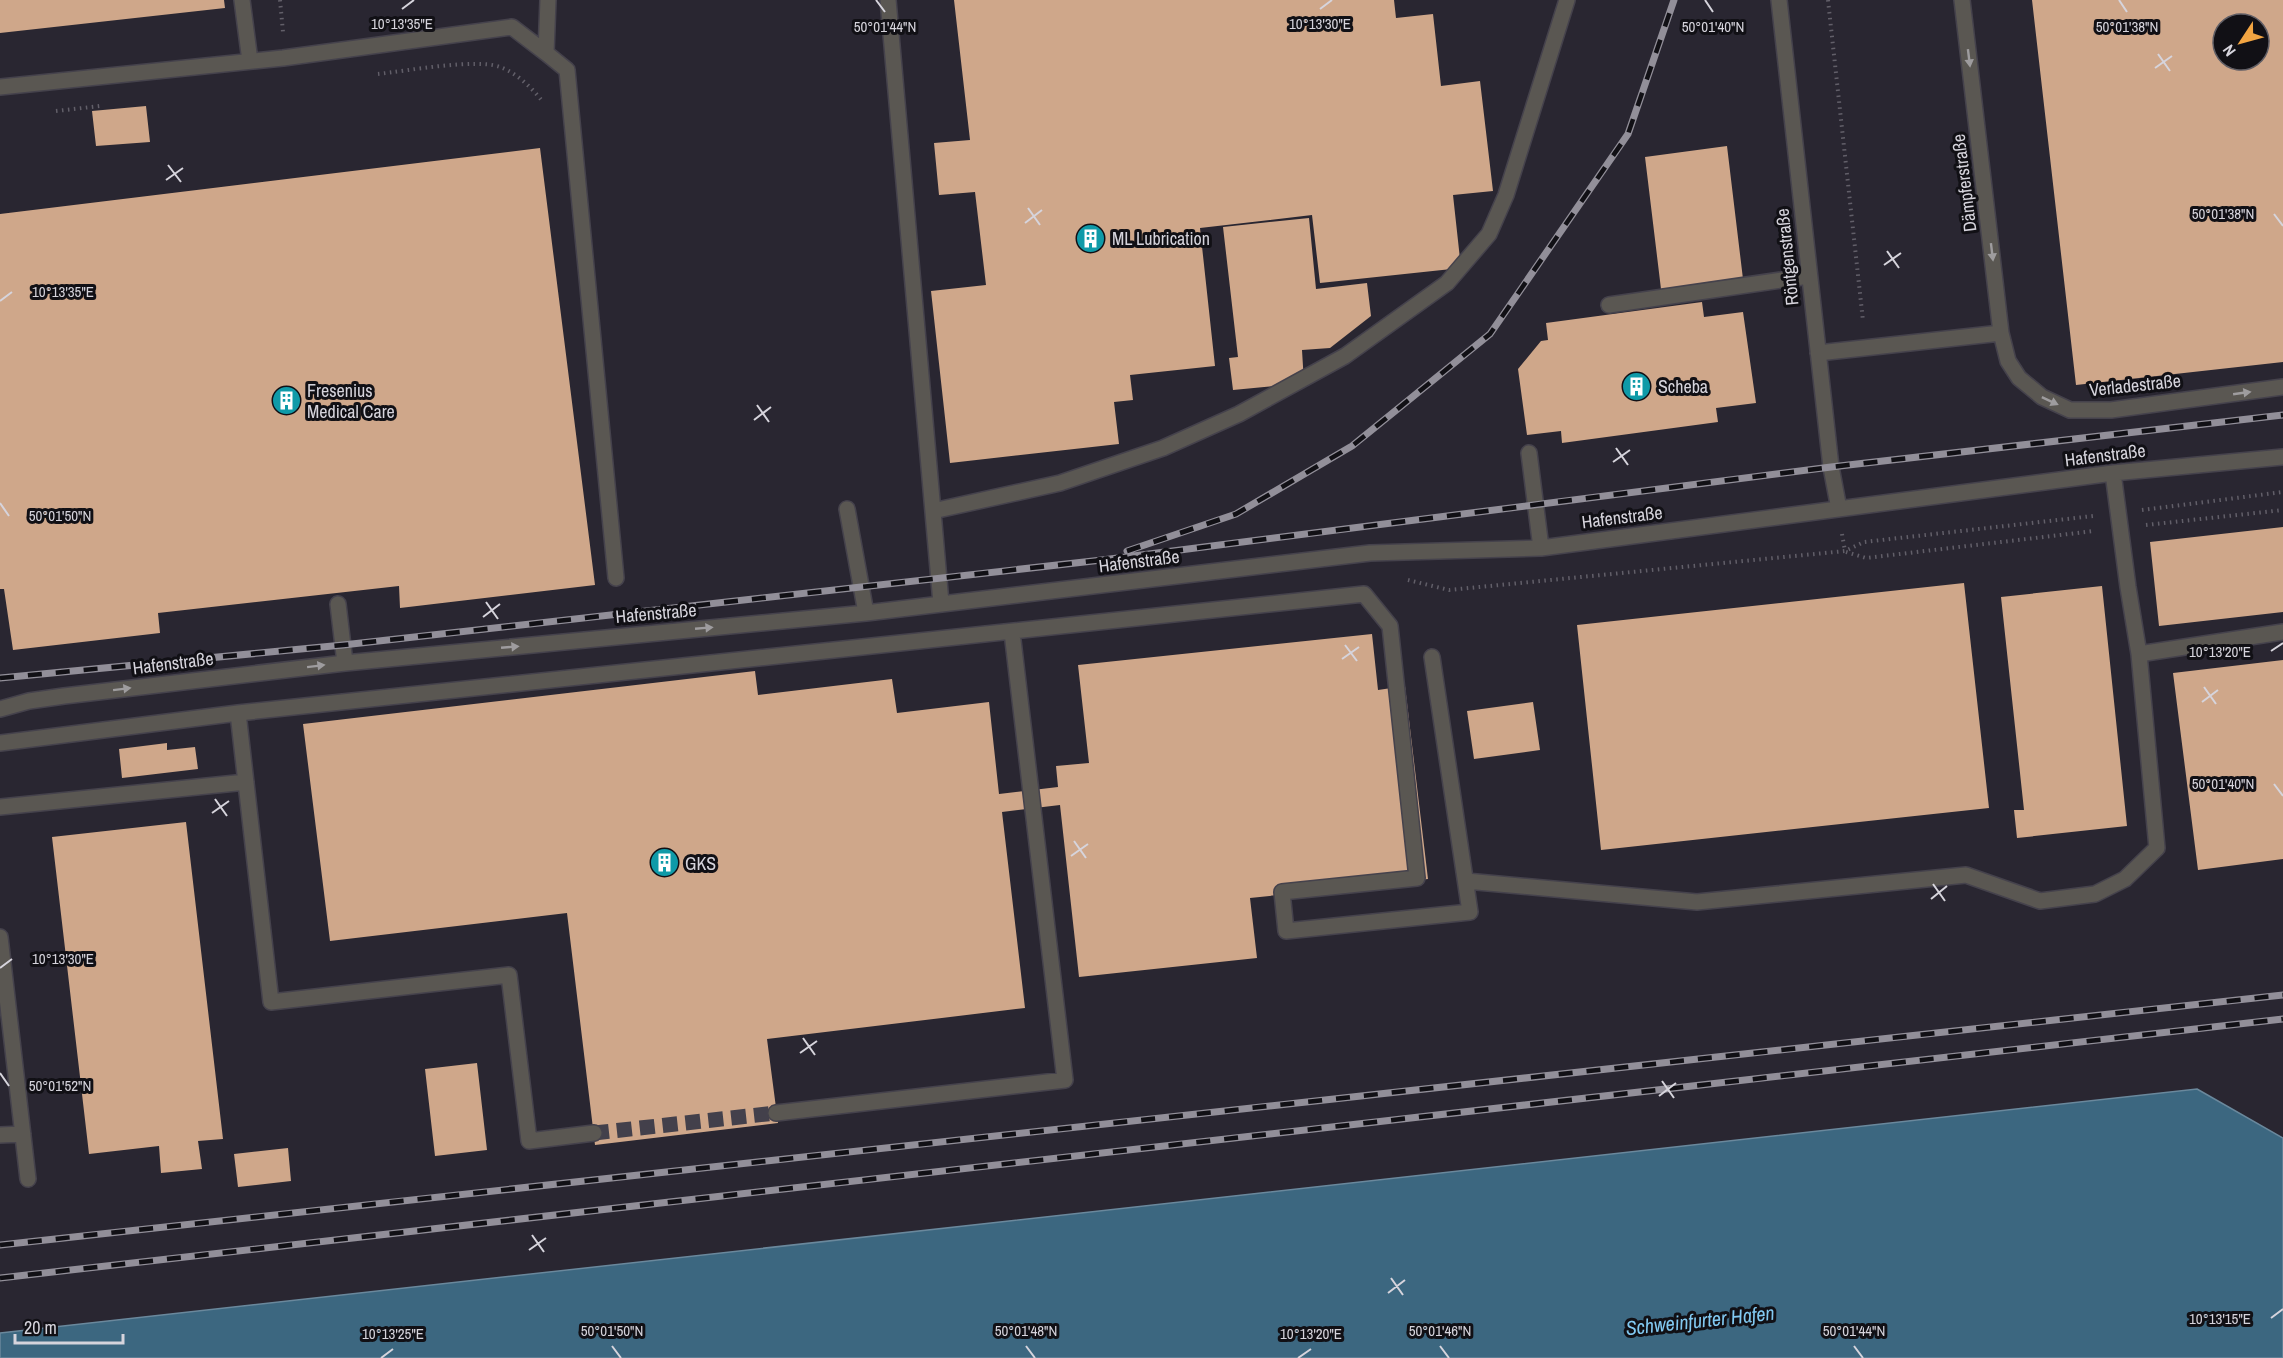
<svg xmlns="http://www.w3.org/2000/svg" width="2283" height="1358" font-family="'Archivo Narrow',sans-serif">
<style>
.water{fill:#3c6780;stroke:#6a889c;stroke-width:1.5}
.building{fill:#cfa78a;fill-rule:evenodd}
.lines{fill:none;stroke-linecap:round;stroke-linejoin:round}
.minor-tunnel{stroke:#43404b;stroke-width:15;stroke-dasharray:15 8;stroke-linecap:butt}
.minor-casing{stroke:#45424c;stroke-width:18}
.path{stroke:#625f69;stroke-width:4;stroke-dasharray:1.5 4.5;stroke-linecap:butt}
.minor{stroke:#5a5752;stroke-width:15}
.rail-casing{stroke:#928f99;stroke-width:7}
.rail{stroke:#111015;stroke-width:4.5;stroke-dasharray:14;stroke-linecap:butt}
.oneway{fill:#9e9c9e}
.ticks{fill:none;stroke:#d6d4dc;stroke-width:2}
.labels{text-anchor:middle;dominant-baseline:central;stroke-width:6;stroke-linejoin:round;paint-order:stroke}
.street-label{font-size:18px;fill:#d6d4dc;stroke:#111015}
.poi-label{font-size:18px;fill:#d6d4dc;stroke:#111015;text-anchor:start}
.water-label{font-size:20px;font-style:italic;fill:#82c9f1;stroke:#111015}
.ticks-label{font-size:15px;text-anchor:middle;fill:#d6d4dc;stroke:#111015;stroke-width:6;stroke-linejoin:round;paint-order:stroke}
</style>
<rect width="100%" height="100%" fill="#292631"/>
<path class="water" d="M2197 1089 2283 1138V1358H0V1333Z"/>
<path class="building" d="M0 0H224L225 8 0 33Z
M954 0H1394L1396 18 1433 14 1441 86 1480 81 1493 191 1453 195 1461 268 1320 283 1312 215 1200 228 1215 366 1130 375 1133 400 1114 402 1119 444 950 463 931 291 986 285 975 192 939 195 934 143 970 140Z
M2032 0H2283V362L2076 385ZM2223 24H2259V60H2223Z
M146 106 150 142 96 146 92 111Z
M1727 146 1743 279 1661 289 1645 157Z
M540 148 595 585 400 608 399 586 158 613 160 633 13 650 4 589H0V214Z
M1309 218 1316 289 1367 283 1371 316 1330 348 1302 350 1304 383 1233 390 1229 358 1238 357 1223 227Z
M1702 302 1704 317 1743 312 1756 403 1716 408 1718 422 1562 443 1561 431 1527 435 1518 369 1541 341 1548 340 1546 323Z
M2283 527V612L2159 626 2150 542Z
M1964 583 1989 808 1601 850 1577 625Z
M2102 586 2127 826 2017 838 2014 810H2024L2001 597Z
M1372 634 1378 690 1405 686 1428 879 1250 898 1257 958 1079 977 1060 805 1002 812 1025 1008 767 1039 778 1123 595 1145 567 913 330 941 303 724 755 671 758 695 892 679 897 713 989 702 999 794 1058 787 1056 766 1089 763 1078 665Z
M2283 660V859L2198 870 2173 673Z
M1533 702 1540 750 1474 759 1467 711Z
M167 743V750L195 747 198 769 122 778 119 749Z
M186 822 223 1139 198 1141 202 1169 161 1173 159 1146 89 1154 52 837Z
M477 1063 487 1150 435 1156 425 1069Z
M288 1148 291 1181 238 1187 234 1154Z"/>
<g class="lines">
<path class="minor-tunnel" d="M594 1133 776 1113"/>
<defs>
<path id="minor" d="M242 0 250 61
M548 0 546 53 567 70 616 578
M888 0 941 603
M1779 0 1831 467 1839 509
M1962 0 2001 333 2008 361 2019 378 2042 397 2070 410H2111L2283 387
M0 87 283 58 512 27 546 53
M1609 305 1809 276
M1818 353 2001 333
M1529 453 1541 548
M847 509 866 613
M933 511 1060 483 1163 448 1239 414 1345 356 1447 283 1489 234 1506 195 1567 0
M338 604 345 663
M2139 654 2283 632
M0 709 29 701 64 696 345 663 866 613 1370 553 1541 548 2113 473 2283 457
M238 713 271 1002 509 975 529 1141 594 1133
M0 743 238 713 1364 594 1390 626 1417 878 1282 892 1286 931 1470 912 1432 657
M0 807 246 782
M1466 881 1697 902 1966 875 2040 901 2095 894 2125 879 2157 848 2139 654 2128 587 2113 473
M0 937 28 1179
M776 1113 1065 1080 1012 632
M0 1135 23 1134"/>
</defs>
<use href="#minor" class="minor-casing"/>
<path class="path" d="M280 0 283 32
M1828 0 1863 321
M378 74C406 71 477 58 500 67 517 73 532 88 543 102
M56 111 100 106
M2142 510 2283 492
M2146 525 2283 510
M1842 534 1845 551
M1846 552 1866 558 2094 531
M1408 580 1449 590 1845 551 1864 542 2093 516"/>
<use href="#minor" class="minor"/>
<defs>
<path id="rail" d="M1127 551 1236 514 1352 446 1490 334 1628 134 1674 0
M0 678 343 645 1102 560 1831 467 2283 415
M0 1245 2283 995
M0 1278 2283 1019"/>
</defs>
<use href="#rail" class="rail-casing"/>
<use href="#rail" class="rail"/>
</g>
<defs><path id="oneway-solid" d="M-6-.8H1V-3.2L6.5 0L1 3.2V.8H-6Z" transform="scale(1.5)"/></defs>
<g class="oneway">
<use href="#oneway-solid" transform="translate(1969 58) rotate(83)"/>
<use href="#oneway-solid" transform="translate(1992 252) rotate(83)"/>
<use href="#oneway-solid" transform="translate(2242 393) rotate(-8)"/>
<use href="#oneway-solid" transform="translate(2050 401) rotate(25)"/>
<use href="#oneway-solid" transform="translate(704 628) rotate(-5)"/>
<use href="#oneway-solid" transform="translate(510 647) rotate(-5)"/>
<use href="#oneway-solid" transform="translate(316 666) rotate(-7)"/>
<use href="#oneway-solid" transform="translate(122 689) rotate(-7)"/>
</g>
<path class="ticks" d="M876 0 885 12M1705 0 1713 12M2119 0 2127 12M402 9 414 0M1320 9 1332 0M2158 54 2170 71M2155 68 2172 56M168 165 181 182M166 180 183 168M1028 208 1040 225M2274 214 2283 226M1025 223 1042 210M1887 251 1899 268M1884 265 1901 253M0 301 12 292M757 405 769 422M754 420 771 407M1616 448 1628 465M1613 462 1630 450M0 503 9 516M486 602 498 619M483 617 500 604M1345 645 1357 661M2271 651 2283 643M1342 659 1359 647M2204 687 2216 704M2202 702 2218 690M2274 784 2283 796M215 799 227 816M212 813 229 801M1074 841 1086 858M1071 856 1088 844M1933 884 1945 901M1931 899 1947 886M0 968 12 959M803 1038 815 1055M800 1053 817 1041M0 1073 9 1086M1662 1081 1674 1098M1659 1096 1676 1083M532 1235 544 1252M529 1250 546 1238M1391 1278 1403 1295M1388 1293 1405 1280M2271 1318 2283 1309M612 1346 621 1358M1026 1346 1035 1358M1440 1346 1449 1358M1854 1346 1863 1358M381 1358 393 1349M1298 1358 1311 1349"/>
<defs>
<symbol id="building-disc" viewBox="-11 -11 22 22"><circle r="9.5" fill="#0f9aa8" stroke="#111015"/><path d="M-4-6H4V6H1V3H-1V6H-4ZM-2.5-4.3h1.7v1.8h-1.7ZM.8-4.3h1.7v1.8H.8ZM-2.5-1h1.7V.8h-1.7ZM.8-1h1.7V.8H.8Z" fill="#fff"/></symbol>
</defs>
<g fill-rule="evenodd">
<use href="#building-disc" x="1074" y="222" width="33" height="33"/>
<use href="#building-disc" x="1620" y="370" width="33" height="33"/>
<use href="#building-disc" x="270" y="384" width="33" height="33"/>
<use href="#building-disc" x="648" y="846" width="33" height="33"/>
</g>
<g class="labels">
<g class="street-label">
<text transform="translate(1964 183) rotate(-97)">Dämpferstraße</text>
<text transform="translate(1787 257) rotate(-96)">Röntgenstraße</text>
<text transform="translate(2135 385) rotate(-6)">Verladestraße</text>
<text transform="translate(2105 455) rotate(-7)">Hafenstraße</text>
<text transform="translate(1622 517) rotate(-7)">Hafenstraße</text>
<text transform="translate(1139 561) rotate(-7)">Hafenstraße</text>
<text transform="translate(656 613) rotate(-5)">Hafenstraße</text>
<text transform="translate(173 663) rotate(-7)">Hafenstraße</text>
</g>
<g class="poi-label">
<text x="1112" y="238">ML Lubrication</text>
<text x="1658" y="386">Scheba</text>
<text x="307" y="390">Fresenius<tspan x="307" dy="21">Medical Care</tspan></text>
<text x="685" y="863">GKS</text>
</g>
<g class="water-label">
<text transform="translate(1700 1320) rotate(-6)">Schweinfurter Hafen</text>
</g>
</g>
<g class="ticks-label">
<text x="402" y="29">10°13'35"E</text>
<text x="1320" y="29">10°13'30"E</text>
<text x="885" y="32">50°01'44"N</text>
<text x="1713" y="32">50°01'40"N</text>
<text x="2127" y="32">50°01'38"N</text>
<text x="2223" y="219">50°01'38"N</text>
<text x="63" y="297">10°13'35"E</text>
<text x="60" y="521">50°01'50"N</text>
<text x="2220" y="657">10°13'20"E</text>
<text x="2223" y="789">50°01'40"N</text>
<text x="63" y="964">10°13'30"E</text>
<text x="60" y="1091">50°01'52"N</text>
<text x="2220" y="1324">10°13'15"E</text>
<text x="612" y="1336">50°01'50"N</text>
<text x="1026" y="1336">50°01'48"N</text>
<text x="1440" y="1336">50°01'46"N</text>
<text x="1854" y="1336">50°01'44"N</text>
<text x="393" y="1339">10°13'25"E</text>
<text x="1311" y="1339">10°13'20"E</text>
</g>
<g transform="translate(2241 42) rotate(234)"><circle r="28" fill="#111015" stroke="#605e65" stroke-width="1.5"/>
<path d="M0-4.5L10 22L0 15L-10 22Z" fill="#f3a542"/>
<text y="-9" font-size="16" font-weight="bold" text-anchor="middle" fill="#d6d4dc">N</text>
</g>
<path d="M15 1334v9h108v-9" fill="none" stroke="#d6d4dc" stroke-width="3"/>
<text x="24" y="1334" font-size="18" fill="#d6d4dc" stroke="#111015" stroke-width="4.5" paint-order="stroke">20 m</text>
</svg>
